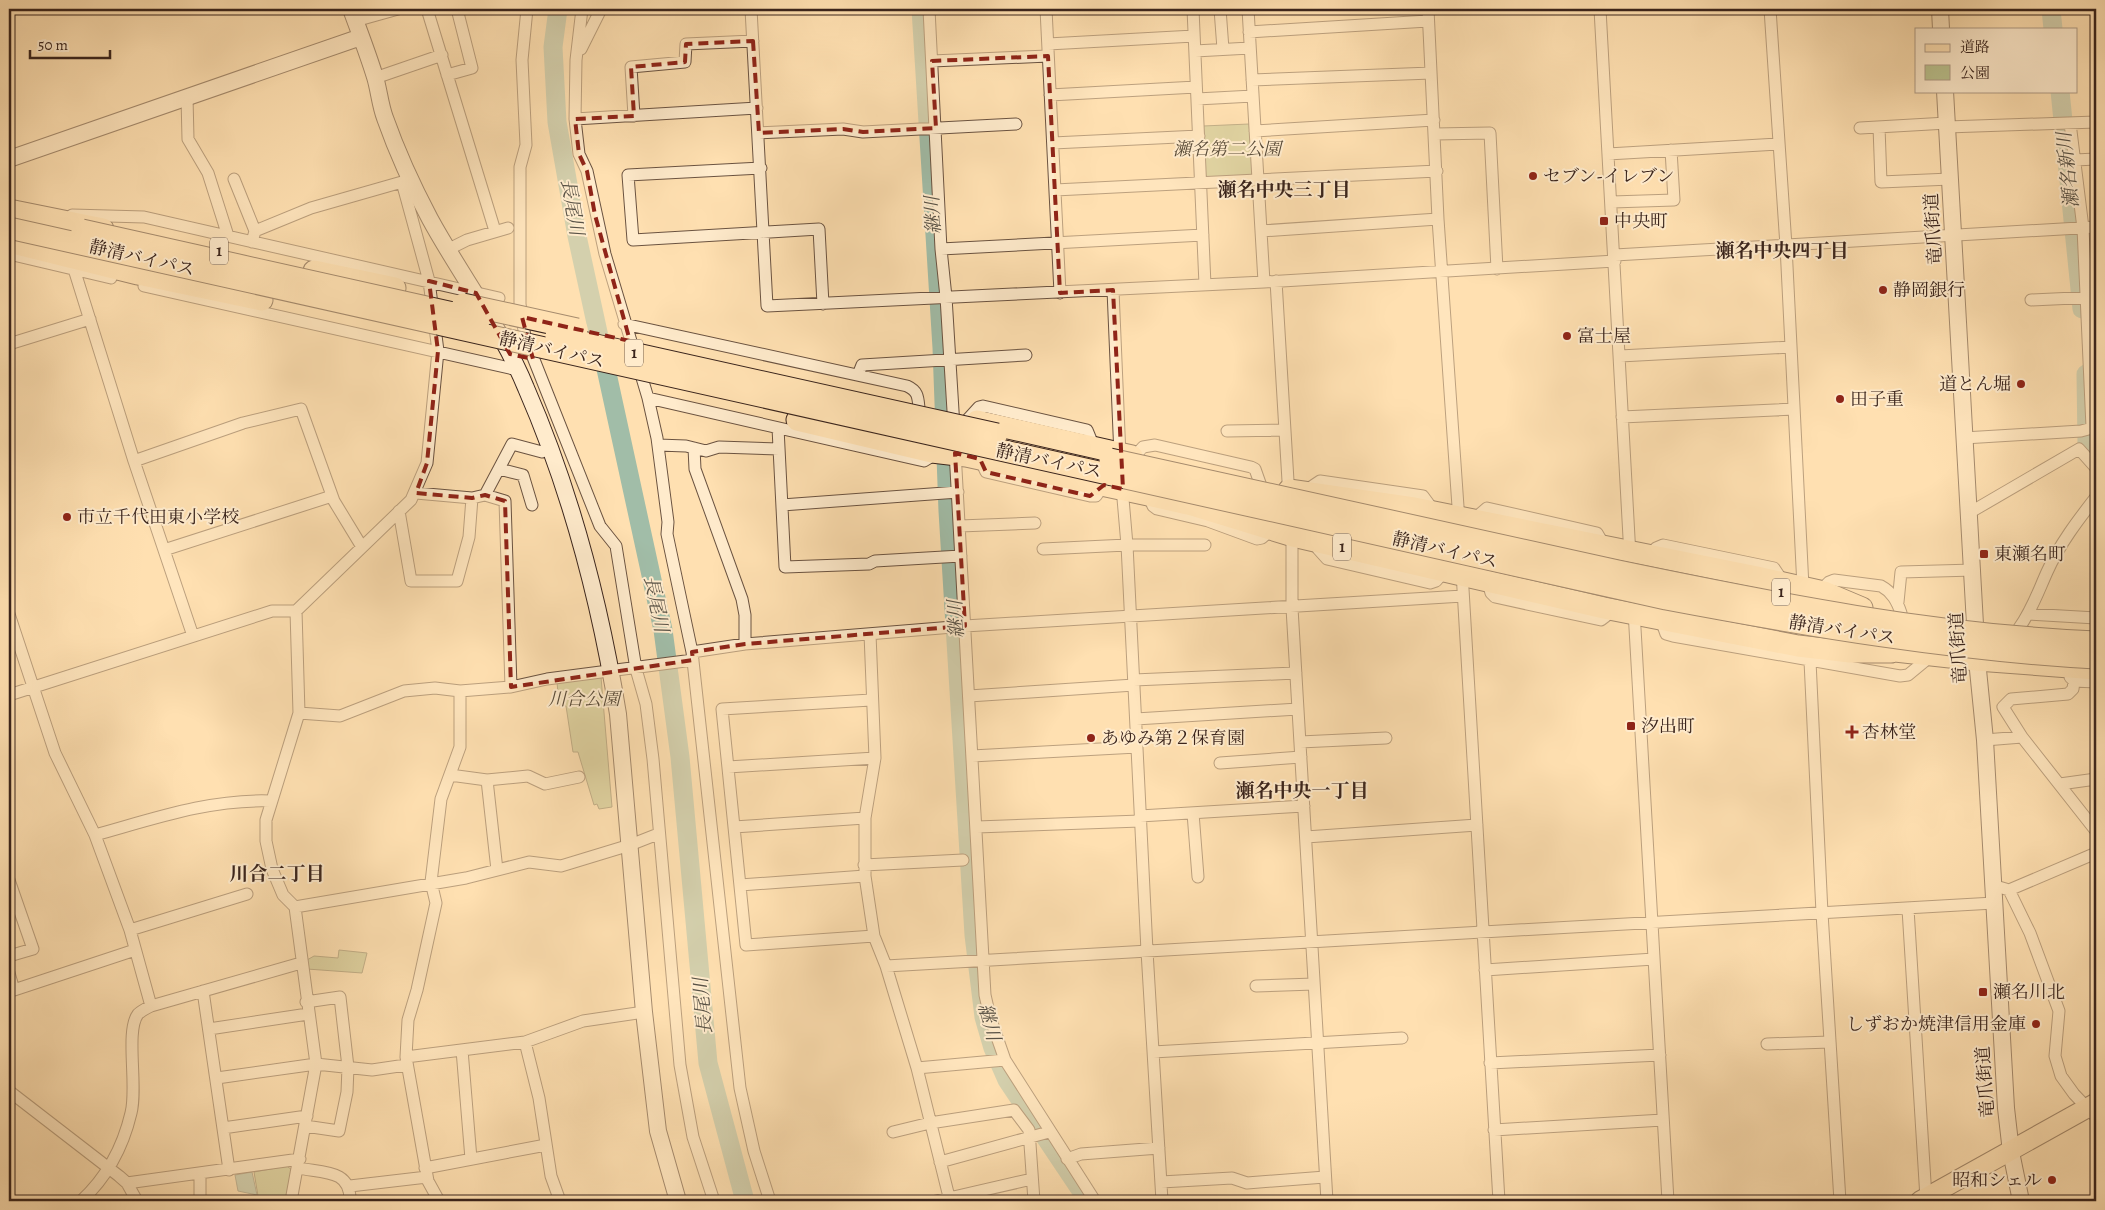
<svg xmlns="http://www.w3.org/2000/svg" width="2105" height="1210" font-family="Alegreya,'Noto Serif JP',serif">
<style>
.green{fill:#bbc38f;stroke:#7a7456}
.water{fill:#a1bda8;stroke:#788070}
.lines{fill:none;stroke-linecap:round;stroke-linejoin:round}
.river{stroke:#a1bda8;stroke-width:19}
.street-casing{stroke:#6b5341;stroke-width:13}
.secondary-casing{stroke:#3a241c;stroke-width:18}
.primary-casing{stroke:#3a241c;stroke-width:21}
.highway-casing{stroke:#3a241c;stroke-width:23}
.street{stroke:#ffebcc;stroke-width:11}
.secondary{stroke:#ffebcc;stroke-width:16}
.primary{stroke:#ffe0b1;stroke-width:19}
.highway{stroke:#ffe0b1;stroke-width:21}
.highway-bridge-casing{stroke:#3a241c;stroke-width:23;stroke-linecap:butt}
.highway-bridge{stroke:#ffe0b1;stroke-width:21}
.marked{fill:none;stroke:#8f2418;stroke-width:4;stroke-dasharray:10 6;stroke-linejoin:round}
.poi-dot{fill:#8f2418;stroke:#ffebcc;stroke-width:2}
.labels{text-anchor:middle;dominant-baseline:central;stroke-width:4;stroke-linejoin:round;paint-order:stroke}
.shield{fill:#ffebcc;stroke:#756051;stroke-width:1}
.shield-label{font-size:16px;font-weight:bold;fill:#3a241c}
.park-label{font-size:18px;font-style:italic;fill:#5a4c39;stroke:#ffebcc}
.poi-label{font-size:18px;fill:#3a241c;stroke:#ffebcc;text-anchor:start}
.street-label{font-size:18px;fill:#3a241c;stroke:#ffebcc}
.water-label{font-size:19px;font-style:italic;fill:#595246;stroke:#ffebcc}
.neighbourhood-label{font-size:19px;font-weight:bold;fill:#3a241c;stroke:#ffebcc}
</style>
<rect width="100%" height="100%" fill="#ffe0b1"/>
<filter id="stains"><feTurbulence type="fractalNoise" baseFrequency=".004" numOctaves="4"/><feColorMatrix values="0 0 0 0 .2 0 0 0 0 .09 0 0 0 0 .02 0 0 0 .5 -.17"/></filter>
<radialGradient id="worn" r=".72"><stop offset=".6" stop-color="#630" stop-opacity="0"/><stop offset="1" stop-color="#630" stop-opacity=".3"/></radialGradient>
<path class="green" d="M1249 124 1253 172 1250 176 1210 178 1205 175 1203 126Z
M601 677 612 807 599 809 597 804 594 805 578 752H573L566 706 559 705 557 682Z
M339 950 367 953 362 973 307 969V960L314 956 338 958Z
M287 1166 293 1171 287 1201 258 1196 254 1172Z"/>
<path class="water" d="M252 1172 257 1195 238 1191 235 1175Z"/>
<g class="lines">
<path class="river" d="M558 9 553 47 557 122 577 236 663 630 680 757 708 1063 745 1201
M921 9 942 348 948 511 974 935 984 1017 993 1048 1007 1080 1088 1201
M2051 9 2053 29
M2060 91 2082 309
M2086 374 2087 445 2094 456 2096 454"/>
<defs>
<path id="street" d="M427 9 495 231
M527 9 522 60 526 145 520 167V304L525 337 600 526 616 546 636 669 646 704 653 759 680 1065 693 1137 714 1201
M582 9 576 60 575 119 579 154 587 171 605 254 648 398 657 438 668 522 667 534 692 652 740 1088 754 1151 770 1201
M751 9 767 306 1264 282 1615 261
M929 9 941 249 946 297 954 427
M1046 9 1060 293
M1193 9 1205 285
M1220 9 1223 49
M1248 9 1264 282
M1428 9 1438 219 1459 521
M1600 9 1630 556
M1770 9 1786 246 1803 587
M355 21 398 9
M1249 32 1428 21
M1048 44 1194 36
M581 49 601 9
M1195 51 1250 48
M932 61 1048 56
M447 75 472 68 457 9
M375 78 442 55
M1252 80 1431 73
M1050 95 1196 87
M187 97 188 139 208 173 228 236
M1197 99 1253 96
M634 116 631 67 685 62 686 44 753 41
M575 119 757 108
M2070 123 2083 228 2092 427
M1879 127 1881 182 1950 179
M1947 127 2096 122
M1860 128 1947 123
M1255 131 1434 120
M759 133 843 129 863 132 1016 124
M1435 134 1490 133 1497 269
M1053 143 1199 136
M1608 154 1778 144
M2075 160 2096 159
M761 168 628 175 633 240 819 229 823 304
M234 179 255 231
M1055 190 1437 171
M1612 202 1674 200 1671 150
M72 215 144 217 499 298
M1261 231 1438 219
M252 242 255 231 311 208 402 182
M449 249 467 240 508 228
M941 249 1203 235
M9 254 111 278
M1615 255 2096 227
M74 269 134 461 193 636
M1276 281 1288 481
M144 286 518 370
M1113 290 1120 456
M2031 300 2096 297
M624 324 907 386C918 391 918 397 919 408
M9 344 90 319
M1620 356 1791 347
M858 375 862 365 1026 355
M648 398 915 459 924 461 929 458 932 452
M1622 417 1794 409
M968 419 979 407 983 406 1087 430 1094 447
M778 428 785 567 869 564 875 561 961 556
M1227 431 1285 430
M1964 438 2081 431 2096 427
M658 445 686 446 706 451 719 447 779 449
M694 448 695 469 742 599 745 615V644
M955 451 985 995 990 1017 1005 1060 1095 1201
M1134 457 1143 447 1155 445 1251 467 1255 469 1261 486
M980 459 986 472 1090 496H1096L1104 485
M134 461 243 423 301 409 334 501 362 547
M499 469 523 475 532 505
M1122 487 1127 545 1147 951 1162 1201
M1305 491 1320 481 1423 496 1434 511
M416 493 472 498 485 495 505 501 511 687
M485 495 512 444 542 452
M1148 495 1153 506 1157 509 1208 521 1257 539 1262 538 1271 530
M782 505 958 492
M399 511 411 581H457L469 537 472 498
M1969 513 2079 449 2096 468
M1473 520 1487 508 1597 533 1604 545
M960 526 1035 523
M1292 532V608L1327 1201
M1316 541 1318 549 1327 559 1430 583 1436 581 1444 572
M1043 549 1127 545H1205
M164 550 332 496
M1649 557 1656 548 1663 545 1774 568 1784 583
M1462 572 1499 1201
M1488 582 1491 593 1495 597 1601 620 1614 610
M1820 591 1829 582 1834 580 1881 586C1892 592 1897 601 1901 613
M1898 602 1901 572 1974 570
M1634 611 1668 1201
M9 614 55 753 95 835 130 930 151 1006
M2029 614 2096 618
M1661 620 1666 634 1673 636 1900 676 1908 675 1931 656
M2019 628C2032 610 2038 592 2047 572 2059 545 2078 520 2096 497
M870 634 875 758 865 818V876L874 936 886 966 917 1068 950 1201
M692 652 745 644 965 626 1463 596
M1810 661 1822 913 1840 1201
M2070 677 2074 681 2096 682
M1134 680 1296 673
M9 695 272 611H296
M969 696 1134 685
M871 700 722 709 746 945 874 936
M299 713 340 716 404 691 435 688 460 691 511 687 547 679 693 660
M1136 719 1298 709
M2022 737 2003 707 2011 699 2068 694 2073 689 2074 681
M1985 740 2022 737 2096 831
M1300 742 1386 738
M972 756 1137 747
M1220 763 1301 757
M728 767 875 758
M450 775 487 780 528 776 545 784 579 777
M487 780 497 870
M2060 784 2096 779
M1193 813 1198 877
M1140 816 1304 806
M734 827 865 818
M977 827 1140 821
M95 835C153 819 209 799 270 801
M1306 837 1477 825
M864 865 963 860
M9 880 33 949 9 956
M740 885 865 876
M1992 885 2009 890 2030 933 2059 1011 2055 1056 2061 1076 2074 1094 2096 1117
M2009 890 2096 853
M295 907 466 878 529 862 561 866 630 845 658 834
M1908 909 1926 1198
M130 930 247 894
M886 966 1994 903
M1485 970 1654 959
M9 973 14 990 135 950
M1256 986 1314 984
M203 991 229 1170
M209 1029 308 1014
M525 1042 583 1021 644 1012
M1767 1044 1830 1042
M462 1050 471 1159
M1153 1052 1402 1038
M406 1057 525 1042 539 1098 551 1176 560 1201
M1490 1063 1660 1055
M917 1068 1005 1060
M217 1078 316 1064 372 1070 406 1065
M9 1091 119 1176 127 1183 137 1201
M305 1126 339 1131 347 1092 348 1067 340 997 306 1002
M223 1128 307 1116
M1494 1130 1663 1120
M893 1132 930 1123 1014 1110 1029 1130 1034 1201
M1067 1159 1081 1154 1159 1148
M940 1162 1049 1132
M298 1168C323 1173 351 1169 350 1201
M425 1168 546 1145
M1161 1182 1232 1178 1247 1183 1325 1177
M127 1183 300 1159
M350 1186 427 1177
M81 1201C106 1178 123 1147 131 1113 138 1087 125 1031 138 1014 141 1011 147 1008 151 1006L301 963
M200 1201V1173
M291 1201 316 1064 295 907 283 895 272 869 266 841V820L299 713 296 611 411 500 427 463 438 351 429 281 402 182 410 177
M439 1201 428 1181 406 1057 408 1020 417 990 436 903 431 882 441 799 460 747V691
M936 1201 1032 1179"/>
<path id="secondary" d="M351 9C359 31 368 54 375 77 379 90 380 105 385 118 397 152 413 187 430 219 461 276 501 327 526 388 571 491 600 603 618 714L644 1012 658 1131 678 1201
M1940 9 1941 29
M1945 91 1977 660 1985 740 2006 1108 2011 1152 2021 1201
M9 159 361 37"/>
<path id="primary" d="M1920 1201 2096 1103"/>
<path id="highway" d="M9 210 103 229
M9 242 138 274 262 300
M314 271 395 288
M797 420 932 452 966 456 1148 495 1192 505 1293 536 1604 608 1798 646 1850 652H1891
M977 421 1132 456
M1289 490 1414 508 1757 577 1824 592 1862 608
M1877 649 1977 660 2096 669"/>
</defs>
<use href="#street" class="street-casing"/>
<use href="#secondary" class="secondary-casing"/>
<use href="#primary" class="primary-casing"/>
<use href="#highway" class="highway-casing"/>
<use href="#street" class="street"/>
<use href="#secondary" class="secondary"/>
<use href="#primary" class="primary"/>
<use href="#highway" class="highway"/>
<defs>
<path id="highway-bridge" d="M9 228 1666 599C1809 626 1951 650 2096 658
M82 230 480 319
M463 304 577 329
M556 336 997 434
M1110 459C1279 496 1448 535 1618 571 1776 604 1934 635 2096 642"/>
</defs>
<use href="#highway-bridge" class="highway-bridge-casing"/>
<use href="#highway-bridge" class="highway-bridge"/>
</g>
<path d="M0 0H2105V1210H0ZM753 41 759 133 843 129 863 132 936 128 932 61 1048 56 1060 293 1113 290 1123 489 1104 485 1090 496 986 472 980 459 955 453 965 626 745 644 692 652 693 660 511 687 505 501 485 495 472 498 416 493 427 463 438 351 429 281 476 293 510 354 533 359 522 317 630 341 595 215 587 171 579 154 575 119 634 116 631 67 685 62 686 44Z" fill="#ffe0b1" fill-opacity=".55" fill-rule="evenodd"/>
<path class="marked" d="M753 41 759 133 843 129 863 132 936 128 932 61 1048 56 1060 293 1113 290 1123 489 1104 485 1090 496 986 472 980 459 955 453 965 626 745 644 692 652 693 660 511 687 505 501 485 495 472 498 416 493 427 463 438 351 429 281 476 293 510 354 533 359 522 317 630 341 595 215 587 171 579 154 575 119 634 116 631 67 685 62 686 44Z"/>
<g class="poi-dot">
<circle cx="1533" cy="176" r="5"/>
<rect x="1599" y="216" width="10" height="10" rx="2.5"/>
<circle cx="1883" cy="290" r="5"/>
<circle cx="1567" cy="336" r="5"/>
<circle cx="2021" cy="384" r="5"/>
<circle cx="1840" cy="399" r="5"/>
<circle cx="67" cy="517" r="5"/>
<rect x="1979" y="549" width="10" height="10" rx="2.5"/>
<rect x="1626" y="721" width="10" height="10" rx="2.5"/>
<path d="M1849.5 724.5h5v5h5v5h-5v5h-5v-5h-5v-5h5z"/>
<circle cx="1091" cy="738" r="5"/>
<rect x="1978" y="987" width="10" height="10" rx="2.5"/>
<circle cx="2036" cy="1024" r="5"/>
<circle cx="2052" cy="1180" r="5"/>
</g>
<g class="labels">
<g class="shield">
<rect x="210" y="237.5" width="18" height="27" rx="4"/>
<rect x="625" y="339.5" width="18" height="27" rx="4"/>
<rect x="1333" y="533.5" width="18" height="27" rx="4"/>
<rect x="1772" y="578.5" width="18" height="27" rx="4"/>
</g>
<g class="shield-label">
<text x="219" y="251">1</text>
<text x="634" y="353">1</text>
<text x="1342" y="547">1</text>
<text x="1781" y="592">1</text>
</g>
<g class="park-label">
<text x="1227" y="149">瀬名第二公園</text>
<text x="584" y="699">川合公園</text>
</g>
<g class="poi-label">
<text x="1543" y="176">セブン-イレブン</text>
<text x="1614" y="221">中央町</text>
<text x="1893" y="290">静岡銀行</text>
<text x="1577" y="336">富士屋</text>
<text x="2011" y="384" text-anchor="end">道とん堀</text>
<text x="1850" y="399">田子重</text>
<text x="77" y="517">市立千代田東小学校</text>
<text x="1994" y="554">東瀬名町</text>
<text x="1641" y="726">汐出町</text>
<text x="1862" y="732">杏林堂</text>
<text x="1101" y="738">あゆみ第２保育園</text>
<text x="1993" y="992">瀬名川北</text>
<text x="2026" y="1024" text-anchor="end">しずおか焼津信用金庫</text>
<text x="2042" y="1180" text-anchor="end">昭和シェル</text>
</g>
<g class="street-label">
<text transform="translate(1933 229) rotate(-93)">竜爪街道</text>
<text transform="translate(142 258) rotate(13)">静清バイパス</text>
<text transform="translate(552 350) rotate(13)">静清バイパス</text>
<text transform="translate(1049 461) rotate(12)">静清バイパス</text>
<text transform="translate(1445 550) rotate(13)">静清バイパス</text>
<text transform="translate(1842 630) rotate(9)">静清バイパス</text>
<text transform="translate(1958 648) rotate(-93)">竜爪街道</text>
<text transform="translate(1985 1082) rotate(-94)">竜爪街道</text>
</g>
<g class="water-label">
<text transform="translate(2068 170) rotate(-96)">瀬名新川</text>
<text transform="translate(572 207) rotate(80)">長尾川</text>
<text transform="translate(933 215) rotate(-93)">継川</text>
<text transform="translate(656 604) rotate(78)">長尾川</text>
<text transform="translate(956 619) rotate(-93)">継川</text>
<text transform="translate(703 1006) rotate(-95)">長尾川</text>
<text transform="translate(989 1022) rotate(75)">継川</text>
</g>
<g class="neighbourhood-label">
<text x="1284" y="190">瀬名中央三丁目</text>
<text x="1782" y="251">瀬名中央四丁目</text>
<text x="1302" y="791">瀬名中央一丁目</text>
<text x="277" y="874">川合二丁目</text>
</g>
</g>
<rect width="2105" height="1210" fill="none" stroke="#ffe0b1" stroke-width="30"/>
<rect x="10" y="10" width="2085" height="1190" fill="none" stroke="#3a241c" stroke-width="2.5"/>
<rect x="15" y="15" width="2075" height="1180" fill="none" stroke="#3a241c"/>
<rect x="1915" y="28" width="162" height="65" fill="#ffebcc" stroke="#b09b86"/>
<rect x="1925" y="44" width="25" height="8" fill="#ffe0b1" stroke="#b09b86"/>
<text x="1960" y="52" font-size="15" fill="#3a241c">道路</text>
<rect x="1925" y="65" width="25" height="15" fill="#bbc38f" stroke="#b09b86"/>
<text x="1960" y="78" font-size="15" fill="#3a241c">公園</text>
<path d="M30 50v8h80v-8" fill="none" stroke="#3a241c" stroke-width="2.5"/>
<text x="38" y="50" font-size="15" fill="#3a241c" stroke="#ffebcc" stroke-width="4" paint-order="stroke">50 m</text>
<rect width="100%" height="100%" filter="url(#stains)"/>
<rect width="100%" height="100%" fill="url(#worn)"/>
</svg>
